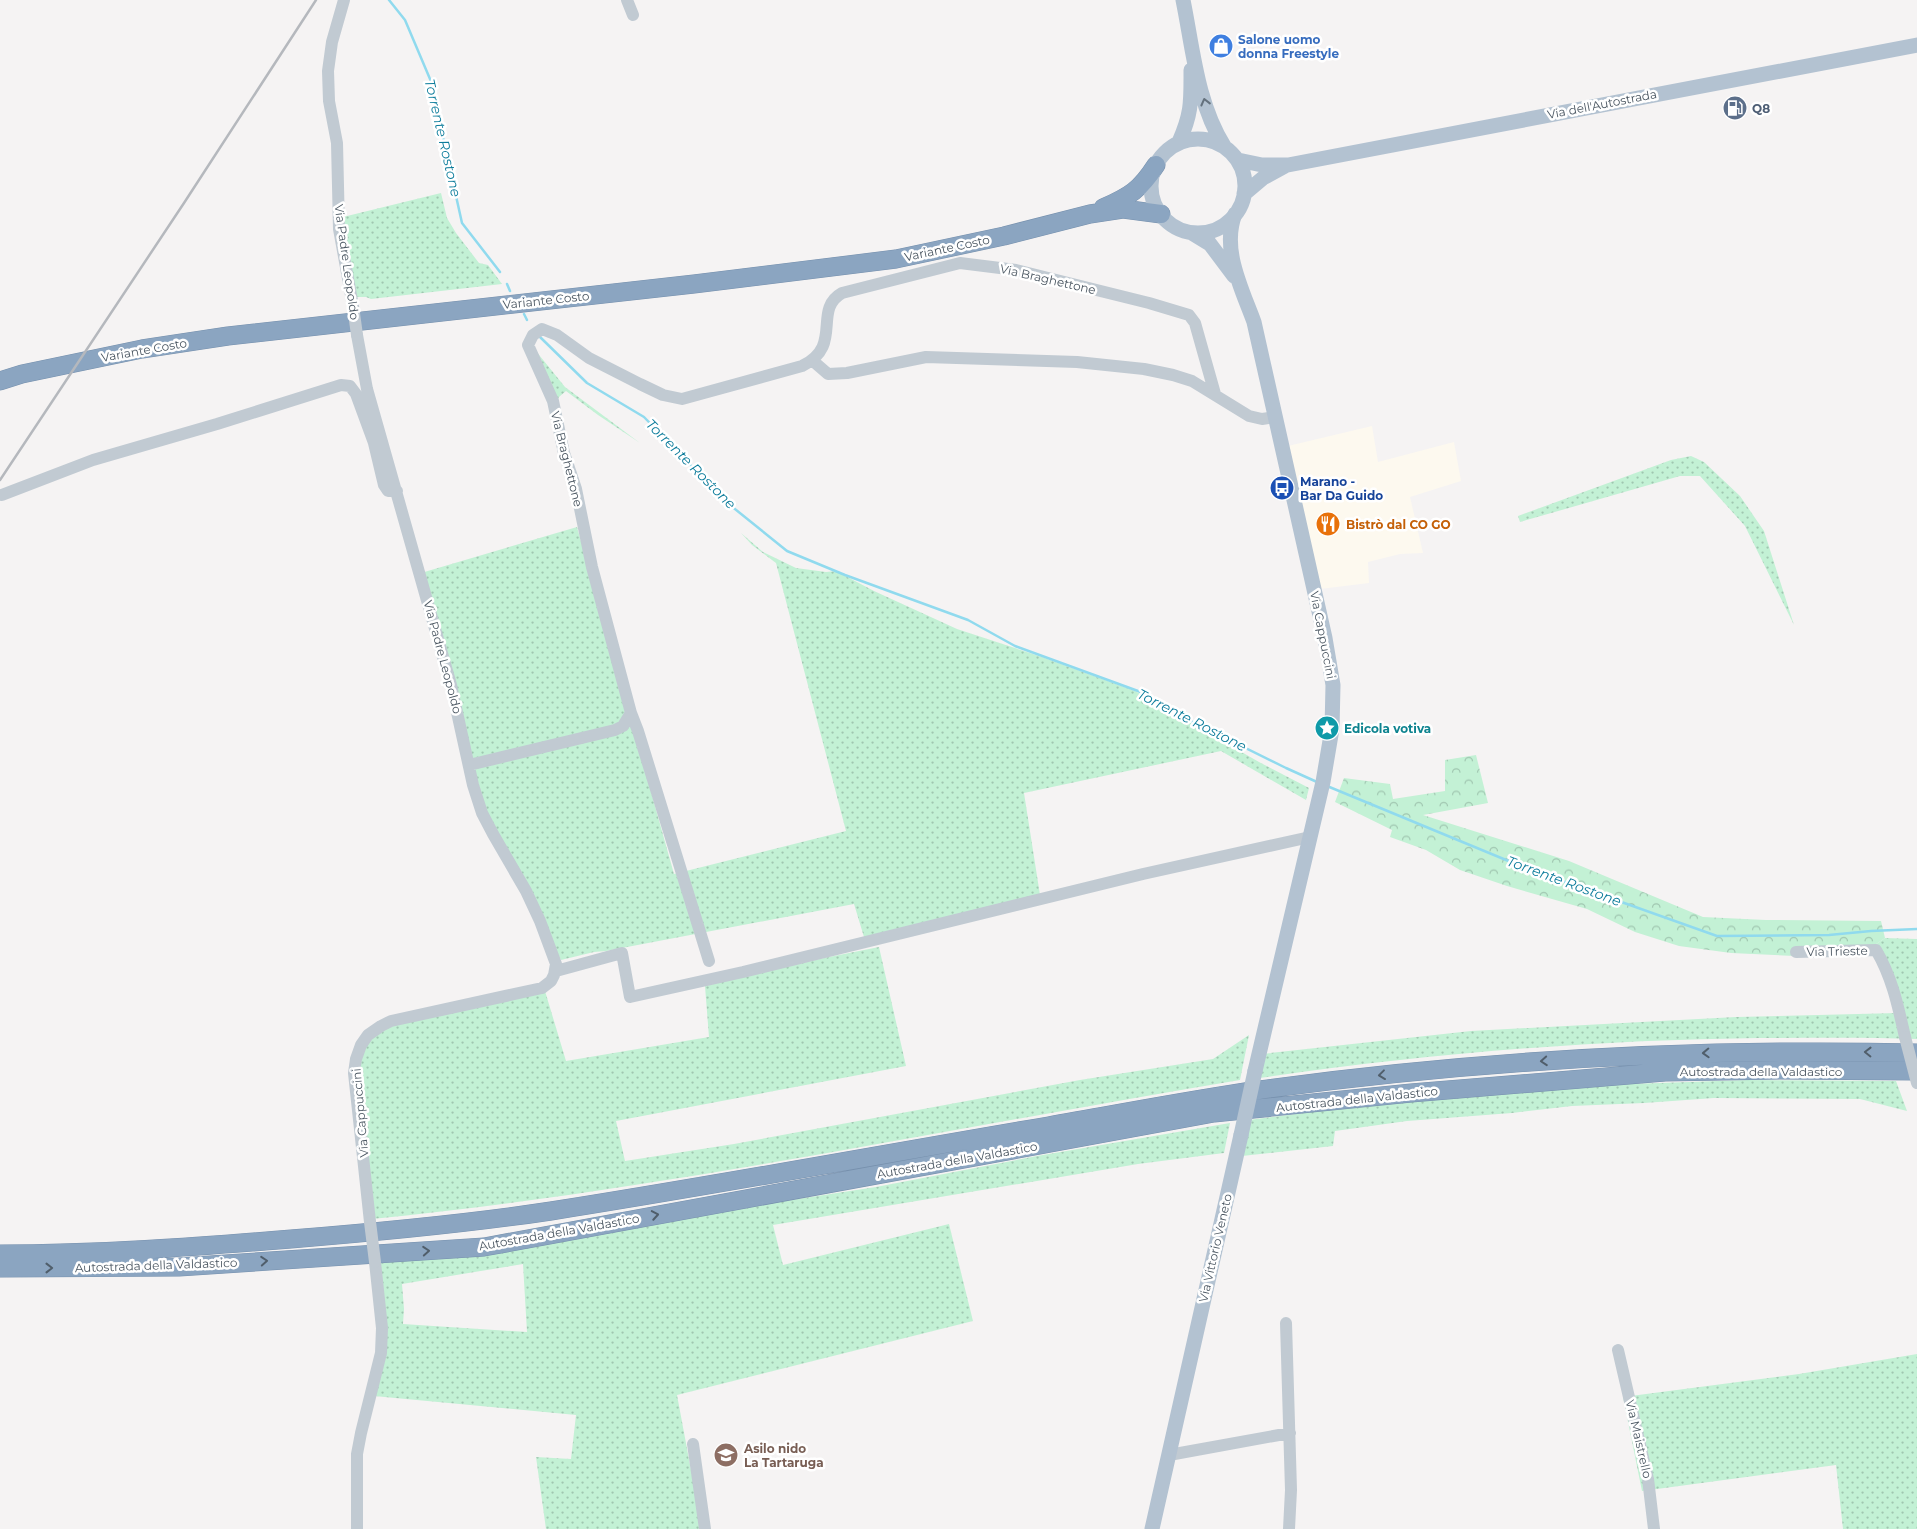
<svg xmlns="http://www.w3.org/2000/svg" width="1917" height="1529" font-family="Montserrat,sans-serif">
<style>
.commercial{fill:#fdf9ef}
.grass{fill:url(#grass-dots);fill-rule:evenodd}
.forest{fill:url(#forest-crowns)}
.lines{fill:none;stroke-linecap:round;stroke-linejoin:round}
.stream{stroke:#90daee;stroke-width:2.5}
.highway-casing{stroke:#7690ad;stroke-width:19}
.minor{stroke:#c1cad2;stroke-width:12}
.major{stroke:#b3c2d1;stroke-width:15}
.highway{stroke:#8ba5c1;stroke-width:18}
.rail{stroke:#b5b8bd;stroke-width:2.5}
.minor-bridge{stroke:#c1cad2;stroke-width:12}
.major-bridge{stroke:#b3c2d1;stroke-width:15}
.oneway{stroke:#64717d}
.oneway2{stroke:#505e6b}
.labels{text-anchor:middle;dominant-baseline:central;stroke-width:5;stroke-linejoin:round;paint-order:stroke}
.shop-label{font-size:12px;font-weight:bold;fill:#366cbe;stroke:#fff;text-anchor:start}
.street-label{font-size:12px;fill:#4a5661;stroke:#fff}
.service-label{font-size:12px;font-weight:bold;fill:#4e5e75;stroke:#fff;text-anchor:start}
.transit-label{font-size:12px;font-weight:bold;fill:#164399;stroke:#fff;text-anchor:start}
.food-label{font-size:12px;font-weight:bold;fill:#c56008;stroke:#fff;text-anchor:start}
.culture-label{font-size:12px;font-weight:bold;fill:#0d838f;stroke:#fff;text-anchor:start}
.education-label{font-size:12px;font-weight:bold;fill:#785e54;stroke:#fff;text-anchor:start}
.water-label{font-size:14px;font-style:italic;fill:#0c7c9b;stroke:#fff}
</style>
<defs>
<pattern id="grass-dots" width="8" height="8" patternUnits="userSpaceOnUse" patternTransform="scale(1.25)"><rect width="8" height="8" fill="#c3f1d5"/><path d="M2 2h.1M6 6h.1" fill="none" stroke="#a0c6b0" stroke-width="1.8" stroke-linecap="round"/></pattern>
<pattern id="forest-crowns" width="20" height="18" patternUnits="userSpaceOnUse" patternTransform="scale(1.25)"><rect width="20" height="18" fill="#c3f1d5"/><path d="M2 6a3 3 0 1 1 6 0M12 15a3 3 0 1 1 6 0" fill="none" stroke="#a0c6b0"/></pattern>
</defs>
<rect width="100%" height="100%" fill="#f5f3f3"/>
<path class="commercial" d="M1372 426 1378 462 1454 442 1461 481 1410 497 1423 553 1400 554 1368 562 1369 583 1320 589 1288 446Z"/>
<path class="grass" d="M441 193 447 218 456 233 479 263 488 265 502 284 371 299 366 297H356L343 217Z
M527 340 565 387 640 443 598 415 566 391 559 397 552 413Z
M1691 456 1704 462 1740 496 1764 531 1794 625 1745 526 1700 476H1680L1520 522 1518 516 1671 460Z
M577 527 674 874 846 831 776 563 752 545 741 533 763 552 796 568 826 572 836 571 874 591 957 629 1042 657 1135 691 1259 762 1309 788 1306 800 1221 751 1024 793 1040 895 864 937 854 904 606 951 594 952 561 960 487 815 421 573Z
M1885 938 1917 939V1039C1864 1037 1811 1038 1759 1038 1591 1040 1424 1054 1259 1078L1262 1054 1471 1031 1736 1017 1898 1013 1872 947Z
M879 947 906 1066 616 1121 625 1161 734 1144 1080 1080 1213 1059 1249 1035 1240 1080C951 1128 663 1190 372 1219L359 1064 368 1040 390 1026 545 991 566 1061 709 1037 705 986 824 958Z
M1748 1080 1896 1081 1907 1111 1860 1099 1714 1098 1644 1103 1572 1106 1512 1113 1407 1121 1335 1131 1333 1146 1242 1156 1249 1120 1344 1108 1571 1086Z
M1230 1123 1224 1153 1138 1164 773 1225 783 1265 949 1224 973 1321 677 1395 702 1529H546L536 1457 571 1459 576 1415 374 1396 381 1372 376 1259 688 1216 876 1187 1037 1156ZM523 1264 527 1332 403 1324 404 1309 402 1284Z
M1917 1354V1529H1843L1836 1465 1642 1491 1623 1397 1799 1374Z"/>
<path class="forest" d="M1476 755 1488 803 1423 815 1569 861 1703 917 1766 920 1881 921 1885 938 1872 947 1795 956 1731 953 1679 946 1635 932 1587 909 1507 886 1460 870 1426 850 1390 837 1392 830 1335 802 1344 778 1390 784 1393 799 1445 791V760Z"/>
<g class="lines">
<path class="stream" d="M389 0 405 20 430 79 462 223 500 272
M507 284 510 291
M524 314 527 320
M540 337 587 383 644 417 725 501 787 551 845 575 968 620 1015 646 1138 691 1183 717 1286 768 1317 782
M1327 786 1523 867 1717 936 1829 935 1871 931 1917 929"/>
<defs>
<path id="highway" d="M1103 208C1130 196 1140 190 1156 165
M0 381 22 374 142 349 228 336 694 284 896 259 1004 236 1090 214 1123 209 1161 214
M0 1254C97 1254 194 1247 291 1239 378 1232 465 1224 551 1211 717 1185 883 1154 1048 1126 1118 1114 1189 1100 1259 1090 1477 1060 1697 1048 1917 1053
M0 1268 179 1267 484 1247 1214 1113 1411 1093 1665 1072 1781 1070 1917 1071"/>
</defs>
<use href="#highway" class="highway-casing"/>
<path class="minor" d="M344 0 332 42 328 71 329 101 337 143 339 229 353 306
M627 0 633 15
M357 335 367 389 451 685 473 785 482 813 493 834 526 891 540 921 556 964 554 975 551 981 542 988 391 1021 381 1026 368 1035 361 1045 356 1059 354 1073 370 1222
M813 361 828 374 847 373 926 357 1077 362 1144 369 1173 375 1192 381 1249 416 1262 419 1275 417
M2 495 93 460 217 424 341 385 350 386 356 394 374 443 384 485 388 491H397
M631 713 638 731 709 961
M469 765 615 730 623 726 631 713 592 567 576 489 564 453 553 401 528 345 533 335 542 329 557 335 589 358 640 384 663 395 682 399 802 366C844 346 812 310 842 293L960 263 1016 270 1149 303 1189 315 1195 323 1215 394
M1796 952 1876 950C1892 977 1898 1006 1905 1037
M556 971 622 953 630 997 743 972 1143 874 1310 837
M1286 1323 1291 1490 1289 1529
M1618 1350 1648 1479 1654 1529
M693 1444 705 1529
M1169 1455 1290 1433
M357 1529V1454L361 1433 381 1353 382 1328 375 1262"/>
<path class="major" d="M1183 0C1193 49 1197 103 1224 146
M1151 186a47 47 0 1 1 94 0a47 47 0 1 1-94 0Z
M1179 142C1192 113 1191 101 1191 70
M1238 160 1262 165H1288L1917 45
M1244 194 1263 178 1287 165
M1235 214C1221 249 1242 289 1254 322L1325 638 1333 685 1332 729 1323 782 1255 1071
M1192 233 1210 244 1234 276
M1152 1529 1241 1135"/>
<use href="#highway" class="highway"/>
<path class="rail" d="M0 480 184 203 316 0"/>
<path class="minor-bridge" d="M353 306 357 335
M1905 1037 1917 1083
M370 1222 375 1262"/>
<path class="major-bridge" d="M1241 1135 1255 1071"/>
</g>
<defs><path id="oneway-chevron" d="M-2-3.5L2.5 0L-2 3.5" fill="none" stroke-width="1.6" stroke-linecap="round" stroke-linejoin="round" transform="scale(1.25)"/></defs>
<use class="oneway" href="#oneway-chevron" transform="translate(1205 102) rotate(-104)"/>
<g class="oneway2">
<use href="#oneway-chevron" transform="translate(1868 1052) rotate(-179)"/>
<use href="#oneway-chevron" transform="translate(1706 1053) rotate(178)"/>
<use href="#oneway-chevron" transform="translate(1544 1061) rotate(176)"/>
<use href="#oneway-chevron" transform="translate(1382 1075) rotate(173)"/>
<use href="#oneway-chevron" transform="translate(655 1215) rotate(-10)"/>
<use href="#oneway-chevron" transform="translate(426 1251) rotate(-4)"/>
<use href="#oneway-chevron" transform="translate(264 1261) rotate(-4)"/>
<use href="#oneway-chevron" transform="translate(49 1268)"/>
</g>
<defs>
<symbol id="shop-disc" viewBox="-11 -11 22 22"><circle r="9.5" fill="#3f7fe0" stroke="#fff"/><path d="M-5-2.5h2.3a2.7 3.5 0 0 1 5.4 0H5L5.5 6h-11ZM-1.5-2.5h3a1.5 2.3 0 0 0-3 0Z" fill="#fff"/></symbol>
<symbol id="fuel-disc" viewBox="-11 -11 22 22"><circle r="9.5" fill="#5c6f8a" stroke="#fff"/><path d="M-5.5-6h7V0h2V4h1.3V-2.5L3-4.5l.8-.8L6-3V5H2.5V1h-1V6h-7ZM-4.2-4.7v3.2H.2V-4.7Z" fill="#fff"/></symbol>
<symbol id="bus-disc" viewBox="-11 -11 22 22"><circle r="9.5" fill="#1a4fb4" stroke="#fff"/><path d="M-5-6H5V4H4V6H2V4H-2V6H-4V4H-5ZM-3.5-4V0h7V-4ZM-3.5 1.2v1.5H-2V1.2ZM2 1.2v1.5H3.5V1.2Z" fill="#fff"/></symbol>
<symbol id="restaurant-disc" viewBox="-11 -11 22 22"><circle r="9.5" fill="#e8710a" stroke="#fff"/><path d="M-5-6h1v4h1v-4h1v4h1v-4h1v5L-1.5 .5V6h-2V.5L-5-1ZM5-6V6H3V1.5H1.5Q1.5-4 5-6Z" fill="#fff"/></symbol>
<symbol id="sight-disc" viewBox="-11 -11 22 22"><circle r="9.5" fill="#0f9aa8" stroke="#fff"/><path d="M0-6L1.8-2.2L6-1.7L2.9 1.2L3.7 5.4L0 3.3L-3.7 5.4L-2.9 1.2L-6-1.7L-1.8-2.2Z" fill="#fff"/></symbol>
<symbol id="school-disc" viewBox="-11 -11 22 22"><circle r="9.5" fill="#8d6e63" stroke="#fff"/><path d="M0-5L7-2L0 1L-7-2ZM-4 1L0 2.5L4 1V4Q0 6-4 4Z" fill="#fff"/></symbol>
</defs>
<g fill-rule="evenodd">
<use href="#shop-disc" x="1207" y="32" width="28" height="28"/>
<use href="#fuel-disc" x="1721" y="94" width="28" height="28"/>
<use href="#bus-disc" x="1268" y="474" width="28" height="28"/>
<use href="#restaurant-disc" x="1314" y="510" width="28" height="28"/>
<use href="#sight-disc" x="1313" y="714" width="28" height="28"/>
<use href="#school-disc" x="712" y="1441" width="28" height="28"/>
</g>
<g class="labels">
<g class="shop-label">
<text x="1238" y="39">Salone uomo<tspan x="1238" dy="14">donna Freestyle</tspan></text>
</g>
<g class="street-label">
<text transform="translate(1602 104) rotate(-11)">Via dell'Autostrada</text>
<text transform="translate(947 248) rotate(-12)">Variante Costo</text>
<text transform="translate(347 262) rotate(82)">Via Padre Leopoldo</text>
<text transform="translate(1048 279) rotate(13)">Via Braghettone</text>
<text transform="translate(546 300) rotate(-6)">Variante Costo</text>
<text transform="translate(144 350) rotate(-10)">Variante Costo</text>
<text transform="translate(567 459) rotate(76)">Via Braghettone</text>
<text transform="translate(1323 635) rotate(79)">Via Cappuccini</text>
<text transform="translate(443 657) rotate(75)">Via Padre Leopoldo</text>
<text transform="translate(1837 951) rotate(-1)">Via Trieste</text>
<text x="1761" y="1071">Autostrada della Valdastico</text>
<text transform="translate(1357 1099) rotate(-6)">Autostrada della Valdastico</text>
<text transform="translate(360 1113) rotate(-95)">Via Cappuccini</text>
<text transform="translate(957 1160) rotate(-10)">Autostrada della Valdastico</text>
<text transform="translate(559 1232) rotate(-10)">Autostrada della Valdastico</text>
<text transform="translate(1215 1248) rotate(-77)">Via Vittorio Veneto</text>
<text transform="translate(156 1265) rotate(-2)">Autostrada della Valdastico</text>
<text transform="translate(1639 1439) rotate(77)">Via Maistrello</text>
</g>
<g class="service-label">
<text x="1752" y="108">Q8</text>
</g>
<g class="transit-label">
<text x="1300" y="481">Marano -<tspan x="1300" dy="14">Bar Da Guido</tspan></text>
</g>
<g class="food-label">
<text x="1346" y="524">Bistrò dal CO GO</text>
</g>
<g class="culture-label">
<text x="1344" y="728">Edicola votiva</text>
</g>
<g class="education-label">
<text x="744" y="1448">Asilo nido<tspan x="744" dy="14">La Tartaruga</tspan></text>
</g>
<g class="water-label">
<text transform="translate(443 138) rotate(77)">Torrente Rostone</text>
<text transform="translate(691 464) rotate(45)">Torrente Rostone</text>
<text transform="translate(1192 720) rotate(27)">Torrente Rostone</text>
<text transform="translate(1564 881) rotate(20)">Torrente Rostone</text>
</g>
</g>
</svg>
